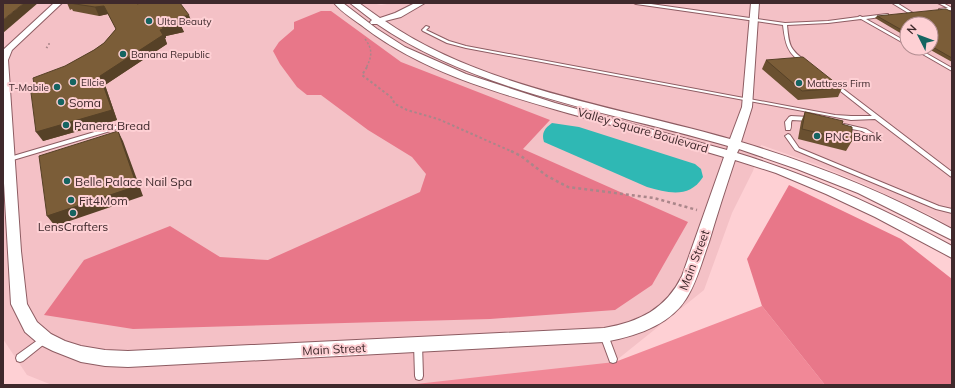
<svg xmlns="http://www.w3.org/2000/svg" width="955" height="388" font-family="Mulish,sans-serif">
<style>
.built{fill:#f4c1c6;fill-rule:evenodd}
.green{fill:#f18897}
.forest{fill:#e87789}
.water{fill:#2fb8b4}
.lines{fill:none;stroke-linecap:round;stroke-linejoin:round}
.lane-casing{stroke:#8d5c62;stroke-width:2}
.street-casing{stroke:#8d5c62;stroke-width:2}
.path-far2{stroke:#aa868a;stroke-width:1.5;stroke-dasharray:2 2;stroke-linecap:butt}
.path-far1{stroke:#aa868a;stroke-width:2;stroke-dasharray:2.5 2.5;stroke-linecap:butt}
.path{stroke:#aa868a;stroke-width:2.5;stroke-dasharray:3 3;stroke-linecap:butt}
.lane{fill:#fff;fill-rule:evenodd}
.street{fill:#fff;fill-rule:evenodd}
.wall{fill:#6a5030}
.shaded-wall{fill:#564127}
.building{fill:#7b5d38;stroke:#564127}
.poi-dot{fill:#156461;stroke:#fed0d4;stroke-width:1.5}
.labels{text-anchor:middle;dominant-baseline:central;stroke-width:4;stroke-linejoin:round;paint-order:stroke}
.far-poi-label{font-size:10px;fill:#3f292c;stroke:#fed0d4;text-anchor:start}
.poi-label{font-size:12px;fill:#3f292c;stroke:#fed0d4;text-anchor:start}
.street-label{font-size:12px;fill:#3f292c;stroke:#fed0d4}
</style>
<rect width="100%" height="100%" fill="#fed0d4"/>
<path class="built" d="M3 3H372L381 5 393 3H952V228L934 217 862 183 815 164 761 145 753 171 732 213 704 290 603 371 407 385H52L27 375 3 339ZM907 24H931V48H907Z"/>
<path class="green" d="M762 306 825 385H407L615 362Z"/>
<path class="forest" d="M321 11H331L401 62 550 120 523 149 688 222 652 285 615 310 490 319 133 329 44 315 84 260 170 226 220 257 268 260 420 192 426 174 412 157 368 130 321 95H307L297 87 280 64 273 51 279 42 294 29V22Z
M789 185 901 239 952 279V385H825L762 306 747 259Z"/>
<path class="water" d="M552 123 579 127 695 164 701 169 703 177C689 199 668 193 647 187L544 142C541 133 545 128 552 123Z"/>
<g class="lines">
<defs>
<path id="lane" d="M634 3H644L785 23 828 21 858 17 860 16 862 17 887 14H888V16L866 19 907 42V45L861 19 828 23 787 25C789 45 789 49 806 61V63H804C787 55 785 42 783 25L636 4Z
M892 3H897L913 13 910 14Z
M938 3H943L952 8V10L939 11V9L948 8Z
M426 26 429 27 426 30 449 41 466 46 835 115 851 116H872L834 86V85H838L952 172V177L950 176 875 119 851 120 835 117 466 48 447 43 423 31 422 30Z
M912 48H917L952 68V71Z
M791 116 809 117 812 119 809 121 792 120C790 123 792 127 790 130H786L785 122 789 117Z
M125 123 128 125 127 126 3 163V159Z
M844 124 866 129 881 138 880 139H876L862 131 842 127 841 126Z
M788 134 790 135 799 148 939 206 952 209V213L936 209 795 150 785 136Z
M604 332 607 333 608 335 617 359 616 362 613 363 610 362 600 335 601 333Z
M45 336 48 337 49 339 48 341 23 361 20 362 17 361 16 358 17 355 42 337Z
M418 341 421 342 422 344 423 376 422 379 419 380 416 379 415 376 414 344 415 342Z"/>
<path id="street" d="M54 3H62L12 50 8 60 21 251 27 304 37 322 51 334 65 341 81 346 105 350 128 351 604 328C639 322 666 309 682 276L724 157C671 141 617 127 564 112 495 92 423 72 365 28 355 20 342 13 334 3H343L377 29 405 47 466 74 555 103 727 150 728 146C615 113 475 92 377 24H371L370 22 372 20 350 3H359L380 18 395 13 415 3H425L401 17 385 21C481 88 619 107 730 139L742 107 751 3H759L752 107 741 142C814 164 885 192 952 229V240L858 193 797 169 739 149 737 153C813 176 883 208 952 246V258L875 217 826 194 776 173 735 160C726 187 717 215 709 242 702 261 697 282 686 299 669 326 633 337 604 342L128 367 105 366 81 362 53 351 39 344 25 332 11 304 3 166V50Z"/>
</defs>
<use href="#lane" class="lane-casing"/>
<use href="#street" class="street-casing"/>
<path class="path-far2" d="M365 39C373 49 372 57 366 68
M48 44H51
M46 47 48 48"/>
<path class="path-far1" d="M367 67 362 75 391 97 395 104 407 110 438 119 513 152"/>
<path class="path" d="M511 151 521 156 547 176 568 187 654 198 697 210"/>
<use href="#lane" class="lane"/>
<use href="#street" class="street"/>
</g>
<path class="wall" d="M67 3H136L137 4 192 23 181 26 184 32 166 36V38H165L167 44 105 85 117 120 43 141 34 84 94 50 104 43 116 29 108 14 99 16 73 11 72 9 70 10Z
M695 3H706L705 4Z
M952 12V62L927 48H931V24H907V37L875 18 877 16Z
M766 60 842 88 838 97 798 100 762 69Z
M805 112 842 124 852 141 846 151 798 139 801 122Z"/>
<path class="shaded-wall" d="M24 3H38L3 33V20Z
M104 6 108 14 99 16 95 7Z
M189 15 192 23 181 26 184 32 166 36V38H165L167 44 105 85 117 120 43 141 36 132 100 76 162 27 177 18Z
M118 131 123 141 143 196 55 226 47 216Z"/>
<path class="building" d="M3 3H24L3 20Z
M69 3H136L137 4 141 3H180L189 15 177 18 181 23 162 27 163 29 160 30 163 35 100 76 112 110 36 132 30 85 34 84 33 78 65 66 94 50 104 43 116 29 104 6 95 7Z
M946 9 952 12V58L931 46V24H907V33L877 16Z
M803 57 842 88 802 91 766 60Z
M805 112 843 121 842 124 852 127V141L802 129Z
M118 131 137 186 47 216 39 156Z"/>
<g class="poi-dot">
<circle cx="149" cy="21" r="4"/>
<circle cx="123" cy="54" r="4"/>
<circle cx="73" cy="82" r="4"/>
<circle cx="799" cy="83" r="4"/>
<circle cx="57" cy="87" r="4"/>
<circle cx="61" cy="102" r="4"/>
<circle cx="66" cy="125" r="4"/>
<circle cx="817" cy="136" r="4"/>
<circle cx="67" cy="181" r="4"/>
<circle cx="71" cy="200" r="4"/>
<circle cx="73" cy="213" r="4"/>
</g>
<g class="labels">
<g class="far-poi-label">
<text x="157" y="21">Ulta Beauty</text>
<text x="131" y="54">Banana Republic</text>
<text x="81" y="82">Ellcie</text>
<text x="807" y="83">Mattress Firm</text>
<text x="49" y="87" text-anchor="end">T-Mobile</text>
</g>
<g class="poi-label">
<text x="69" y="102">Soma</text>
<text x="74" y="125">Panera Bread</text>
<text x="825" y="136">PNC Bank</text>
<text x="75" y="181">Belle Palace Nail Spa</text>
<text x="79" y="200">Fit4Mom</text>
<text x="73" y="226" text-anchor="middle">LensCrafters</text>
</g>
<g class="street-label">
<text transform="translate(643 130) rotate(16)">Valley Square Boulevard</text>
<text transform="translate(694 260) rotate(-69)">Main Street</text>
<text transform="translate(334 349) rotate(-3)">Main Street</text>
</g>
</g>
<rect width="955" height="388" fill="none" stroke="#3f292c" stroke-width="8"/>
<g transform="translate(919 36) rotate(312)"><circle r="19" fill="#fed0d4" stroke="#b28d91"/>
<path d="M0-3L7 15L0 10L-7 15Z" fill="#156461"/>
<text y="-6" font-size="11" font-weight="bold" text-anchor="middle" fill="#3f292c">N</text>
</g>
</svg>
